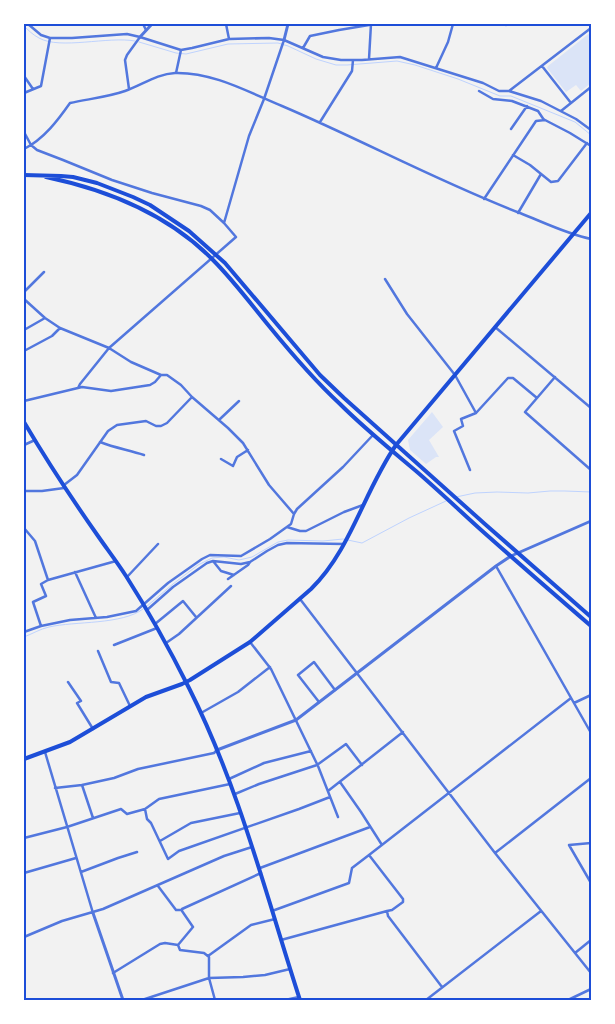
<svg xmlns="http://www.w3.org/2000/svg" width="615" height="1024" font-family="'Public Sans',sans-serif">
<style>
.green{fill:#dbe4f7}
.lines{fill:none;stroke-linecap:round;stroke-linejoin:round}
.stream{stroke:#bfd3fe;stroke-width:1}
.minor{stroke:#5277de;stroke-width:2.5}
.tertiary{stroke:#5277de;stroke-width:3}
.primary{stroke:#1d4ed8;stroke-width:4}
.neatline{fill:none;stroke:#1d4ed8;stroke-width:2}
</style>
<rect width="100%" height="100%" fill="#f2f2f2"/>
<path class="green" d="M591 32V83L581 91 576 85 566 92 547 68 548 66Z
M432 412 443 427 429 440 439 457H436L426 464 410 450 408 440Z"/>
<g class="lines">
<path class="stream" d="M24 26C28 30 33 35 39 38 60 50 108 36 135 41
M139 42 176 53 186 54 228 44 278 43 288 46 316 59 336 65H347L397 61 415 65 458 79 500 96H511L575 122 591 135
M456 497 475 493 497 492 528 493 550 491H565L591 492
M146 607 173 584 198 565 212 558 224 557 239 560 252 557 278 542 288 540 323 541 343 539 362 543 409 518 446 501
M24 637C32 634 40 629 49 627 75 621 122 625 143 609"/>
<path class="minor" d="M28 24 41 35 50 38H72L127 34 140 37 181 50 192 48 229 39 269 38 284 40 323 57 341 60H362L400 57 483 83 499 91H509L541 101 576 119 591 130
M143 24 146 30
M226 24 229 39
M506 25 508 24
M303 48 310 36 339 30 375 24
M369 59 371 24
M542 66 571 103
M436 68 448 42 453 24
M176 73 181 50
M24 76 33 89
M129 89 125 60 127 55 140 37
M479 91 493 99 512 101 538 111 544 120
M509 91 591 28
M24 93 41 86 50 38
M561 111 591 87
M320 122 352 71 353 60
M511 129 527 106
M24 132 31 145 37 150 63 160 112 180 152 193 201 206 210 210 224 223 236 237 109 348 80 384 78 388
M24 149C44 139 58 120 70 103 88 99 108 97 125 91 142 85 157 74 175 73 213 72 248 92 282 106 362 140 439 182 520 213 543 222 567 234 591 239
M513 155 530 165 551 182 558 181 587 143
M484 199 536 121 545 120 570 133 591 146
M518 213 541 174
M224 223 249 136 264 99 284 40
M385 279 407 314 455 375 476 413 508 378H513L537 398 525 412 591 470
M24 292 44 272
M24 299 45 318 60 328 109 348 131 362 161 375H167L181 385 192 397 228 428 243 443 269 485 294 514 291 524 270 539 241 556 210 555 202 559 168 583 136 611 107 617 70 620 41 626 24 632
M495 327 591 408
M24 330 45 318
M24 351 52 336 60 328
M537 398 555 377
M24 401 82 387 111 391 150 385 155 382 161 375
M220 419 239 401
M100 442C115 448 129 450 144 455
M24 445 35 440
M221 459 233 466 237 457 248 450
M470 470 454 431 463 426 461 419 476 413
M64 485 77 475 108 431 117 425 146 421 156 426H161L167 423 192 397
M24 491H42L64 488
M294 514 297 509 343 467 373 435
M287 527 300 531H306L344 512 363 505
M24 528 35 541 48 580 116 561
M213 561 221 571 234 575
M496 566 591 733
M75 572 96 618
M127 577 158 544
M228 579 248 565 250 562
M300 599 495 853 591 973
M147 610 173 587 207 563 213 561 241 564 250 562 267 551 278 545 287 543 344 544
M155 624 183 601 196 617
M41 626 33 602 46 596 41 584 48 580
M250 642 271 669 318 766 338 817
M166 643 179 634 231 586
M114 645 157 628
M98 651 111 682 119 683 130 706
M68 682 81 701 77 703 93 729
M319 702 298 675 314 662 335 690
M574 703 591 695
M201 713 238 692 270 667
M45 752 93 913
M229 779 264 763 311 751
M340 782 361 812 382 845
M82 785 93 818
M55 788 82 785 114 778 138 769 214 753 217 750
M328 791 403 732
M235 794 259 784 317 765 346 744 362 765
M145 809 147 819 151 823 168 859 179 851 299 809 330 797
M24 838 67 827 121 809 127 814 145 809 159 799 230 784
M160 841 191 823 240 813
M591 843 569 845 591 883
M495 853 591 778
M260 868 370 827
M81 872 118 858 137 852
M24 873 76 858
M158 886 176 910H182
M272 911 349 883 352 868 369 855
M387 911 388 916 442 987
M24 937 62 921 103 909 224 856 252 847
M281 940 387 911 392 910 403 902V899L369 855 571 698
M178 945 193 927 182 911V909L261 873
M575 953 591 940
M208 956 251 925 275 919
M113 973 160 944 165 943 178 945 180 950 204 953 209 957V978L215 1000
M142 1000 209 978 243 977 265 975 290 969
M285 1000 299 997
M426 1000 541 911
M568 1000 591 989"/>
<path class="tertiary" d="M140 37 152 24
M284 40 288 24
M217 750 296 720 496 566 511 556 591 521
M93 913 123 1000"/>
<path class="primary" d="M24 175 61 176 73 177 97 183 133 197 150 205 189 231 225 263 320 375 344 398 486 525 591 617
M46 177C108 190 168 214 213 260 233 280 251 304 269 326 291 353 314 380 340 404 364 428 390 449 416 471 438 490 459 510 480 529 517 562 554 594 591 626
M24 422C47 461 72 499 98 536 107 549 117 562 126 576 149 612 170 650 189 688 239 787 266 895 300 1000
M24 759 70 742 146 697 182 684 190 680 250 642 311 589C351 550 364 491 396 445L591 213"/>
</g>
<rect width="615" height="1024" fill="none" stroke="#ffffff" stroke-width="50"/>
<rect x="25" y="25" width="565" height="974" class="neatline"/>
</svg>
